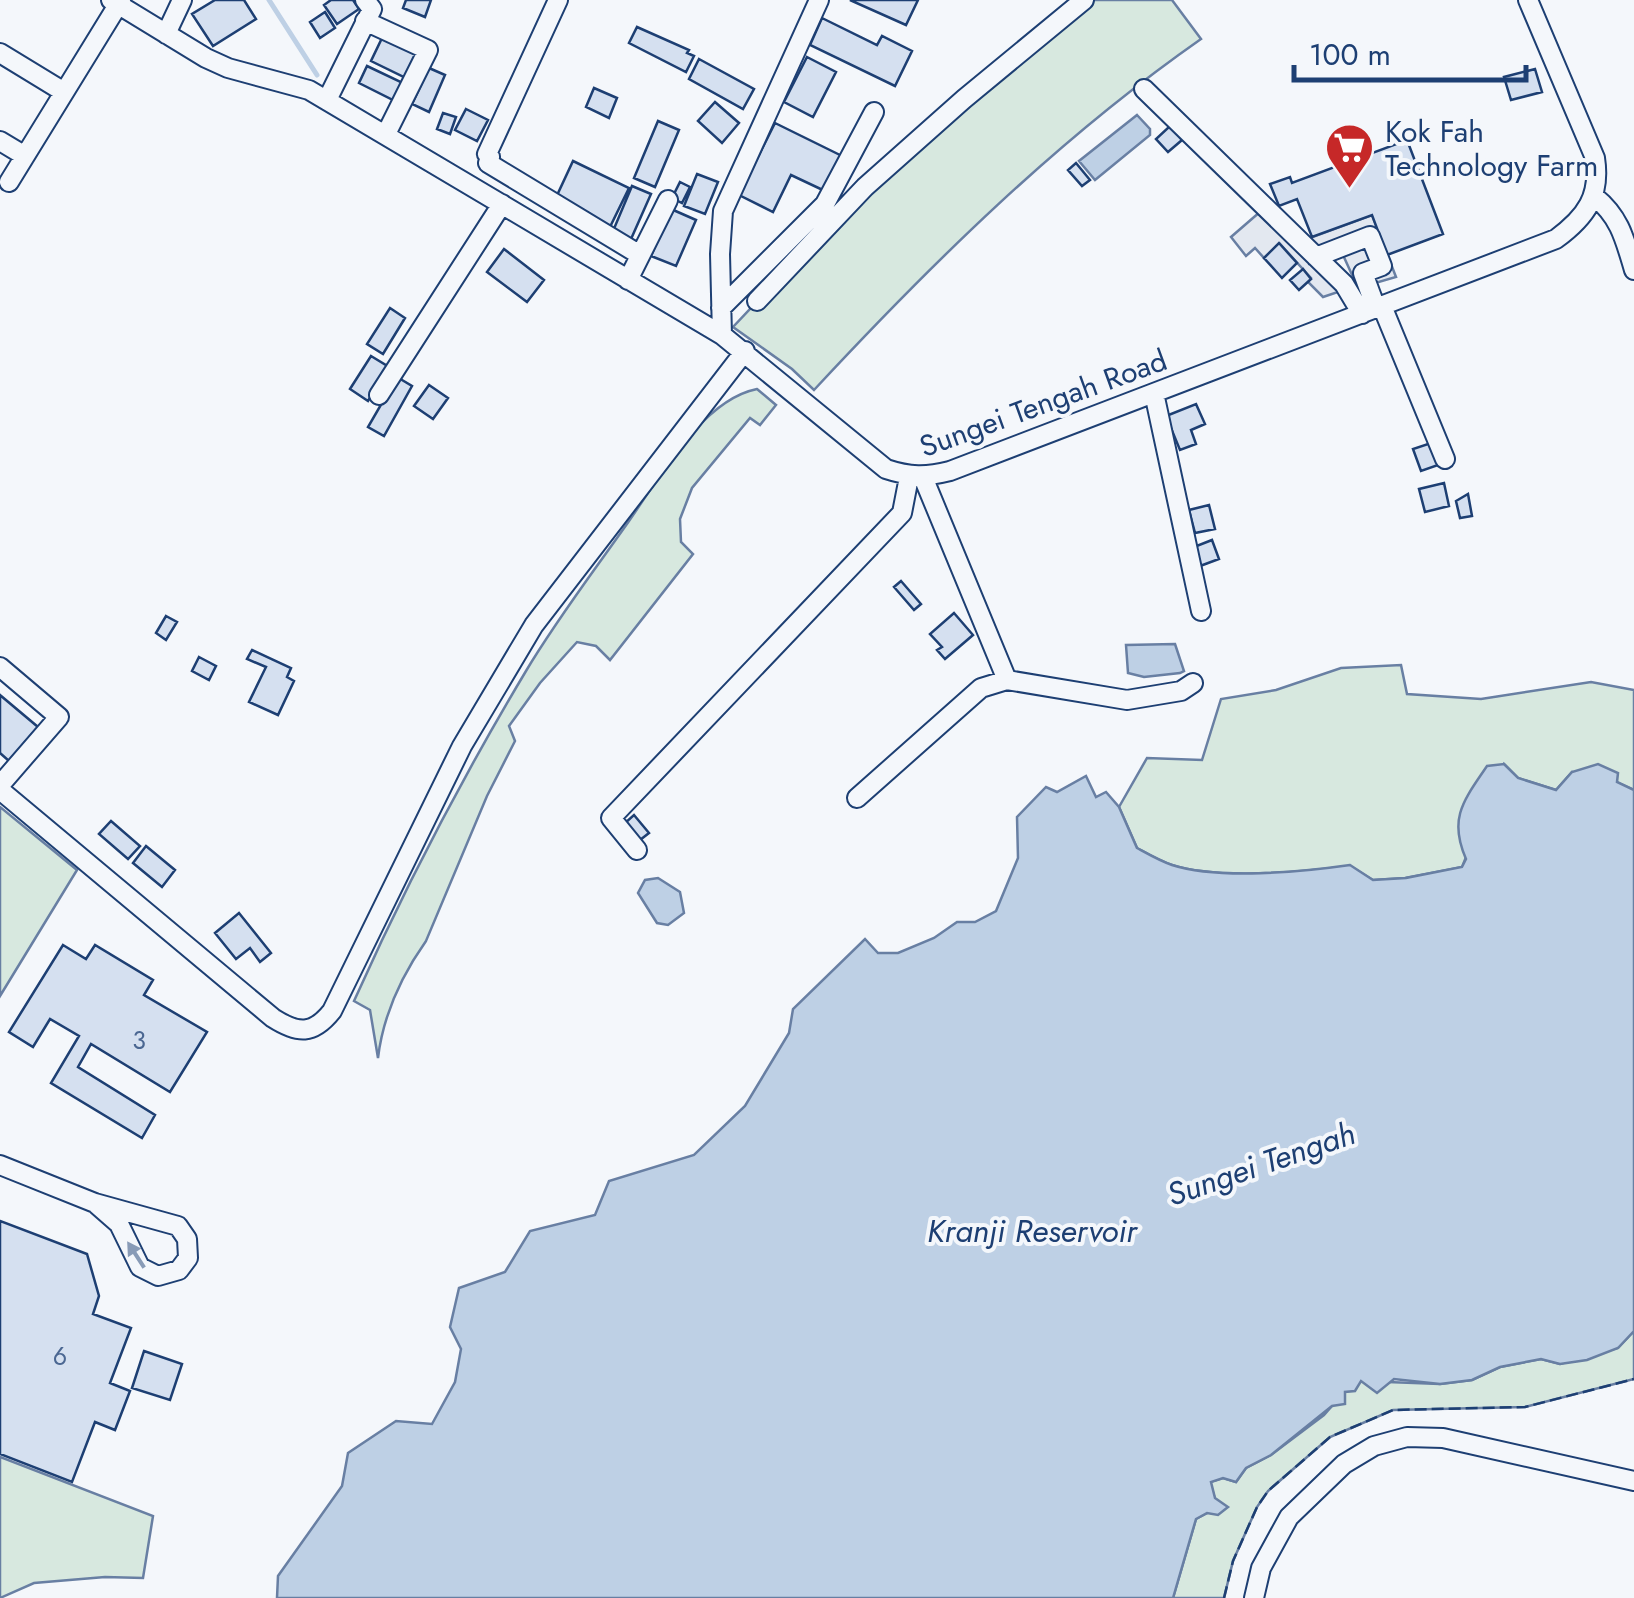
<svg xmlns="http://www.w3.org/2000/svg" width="1634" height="1598" font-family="Jost,sans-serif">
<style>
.green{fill:#d7e8df;stroke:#687fa3;stroke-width:2.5}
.parking{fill:#e3e8f0;stroke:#687fa3;stroke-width:2.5}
.water{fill:#bed0e5;stroke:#687fa3;stroke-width:2.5}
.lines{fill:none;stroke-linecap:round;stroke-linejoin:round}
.stream{stroke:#bed0e5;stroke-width:5}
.building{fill:#d5e0f0;stroke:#1d3f73;stroke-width:2.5}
.minor-casing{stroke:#1d3f73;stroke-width:22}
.minor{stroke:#f4f7fb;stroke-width:18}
.fence{stroke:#1d3f73;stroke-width:2.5;stroke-dasharray:12 5;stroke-linecap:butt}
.oneway{fill:#889bb7}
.labels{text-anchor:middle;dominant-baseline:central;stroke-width:8;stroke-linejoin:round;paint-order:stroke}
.number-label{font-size:25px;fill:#4b6792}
.poi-label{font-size:30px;fill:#1d3f73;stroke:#f4f7fb;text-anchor:start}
.street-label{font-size:30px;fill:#1d3f73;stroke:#f4f7fb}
.water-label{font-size:32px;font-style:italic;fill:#1d3f73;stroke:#f4f7fb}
</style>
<rect width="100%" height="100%" fill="#f4f7fb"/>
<path class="green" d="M1084 0H1172L1201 39C1058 139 932 263 814 390L792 369 733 327 865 187Z
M757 389 776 405 760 425 750 418 692 488 680 519 681 542 693 554 610 660 596 646 577 642 540 683 509 726 515 741 487 796 426 941C402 975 383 1016 378 1058L370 1010 354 1001C405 887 462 778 526 671 557 619 594 571 629 521 660 477 702 400 757 389Z
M1401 665 1407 694 1481 699 1591 682 1634 690V790L1616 782 1572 772 1556 790 1518 778 1504 764 1462 867 1405 878 1373 880 1350 866C1301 872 1219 880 1172 865 1160 861 1148 854 1137 848L1119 807 1147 758 1202 760 1221 699 1276 690 1341 668Z
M0 807 77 870 0 996Z
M1634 1331V1379L1525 1407 1393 1410 1330 1437 1268 1491 1257 1507 1233 1561 1224 1598H1173L1196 1519 1207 1513 1215 1499 1210 1482 1223 1478 1236 1482 1246 1468 1271 1455 1324 1415 1345 1391 1361 1381 1440 1384 1472 1380 1500 1367 1541 1359 1560 1364 1618 1348Z
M0 1457 153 1516 143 1578 105 1577 34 1583 0 1598Z"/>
<path class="parking" d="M1261 211 1341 291 1323 297 1308 282 1311 278 1280 244 1264 258 1255 248 1246 256 1231 237Z
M1372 215 1396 277 1358 288 1343 255 1328 260 1307 239Z"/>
<path class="water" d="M1137 115 1150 129V135L1095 180 1079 161Z
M1175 644 1184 671 1180 673 1144 677 1128 673 1126 645Z
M1504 764 1518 778 1556 790 1572 772 1598 764 1618 773 1617 782 1634 790V1331L1618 1348 1587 1360 1560 1364 1541 1359 1500 1367 1472 1380 1440 1384 1394 1379 1377 1393 1361 1381 1355 1391 1345 1392V1404L1332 1406 1271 1455 1246 1468 1236 1482 1223 1478 1211 1482 1215 1498 1228 1507 1218 1515 1207 1513 1196 1519 1173 1598H277L278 1576 342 1486 348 1453 396 1421 432 1424 455 1382 461 1349 450 1327 459 1288 505 1272 530 1231 595 1215 609 1181 694 1155 745 1106 789 1033 793 1009 865 939 878 953H898L934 938 957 922H975L996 911 1018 858 1017 817 1046 787 1057 792 1086 776 1096 797 1106 792 1119 807 1137 848C1148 854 1160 861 1172 865 1219 880 1301 872 1350 865L1373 880 1406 878 1462 867 1466 859C1448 818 1464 800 1487 766Z
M658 878 680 892 684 913 668 925 657 923 638 893 645 880Z"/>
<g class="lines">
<path class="stream" d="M269 0 317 75"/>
</g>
<path class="building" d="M215 0H244L256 19 213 46 192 14Z
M331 0H353L359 9 337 24 324 5Z
M406 0H431L425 17 403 8Z
M850 0H918L906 25Z
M325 12 335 28 320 38 310 22Z
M822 18 877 45 882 36 912 51 895 86 810 45Z
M637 27 689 50 687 53 694 56 686 72 629 43Z
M383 36 418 53 406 78 371 61Z
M807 57 836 72 813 117 784 102Z
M699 59 754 89 743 109 689 79Z
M367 66 403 83 395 101 359 83Z
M429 68 445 75 429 112 412 104Z
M1535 69 1542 92 1511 100 1504 77Z
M594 88 617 98 609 118 586 107Z
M715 102 739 123 722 143 698 121Z
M466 109 488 120 477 141 455 130Z
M443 113 456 117 450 134 437 129Z
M658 121 679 130 655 187 634 178Z
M775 123 844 157 827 192 791 175 773 212 739 195Z
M1170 126 1182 140 1168 152 1156 139Z
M1407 140 1443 234 1387 255 1372 215 1312 237 1297 199 1279 206 1270 184 1290 177 1292 183Z
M573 161 629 188 608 231 553 204Z
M1076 163 1090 180 1082 186 1068 170Z
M697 174 718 182 705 214 684 206Z
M680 182 690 187 682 203 672 198Z
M632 186 651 194 631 239 613 231Z
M671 209 696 220 676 266 651 256Z
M1279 243 1297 263 1282 278 1264 258Z
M504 249 544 280 527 302 487 272Z
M1303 269 1311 279 1299 290 1290 280Z
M390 308 405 318 383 354 367 344Z
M371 356 389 367 368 401 350 389Z
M397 377 412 386 384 436 368 427Z
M429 385 448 398 433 419 414 406Z
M1196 404 1205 424 1191 430 1196 444 1180 450 1166 416Z
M1434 442 1441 464 1421 471 1413 449Z
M1444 483 1449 506 1425 512 1419 489Z
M1468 494 1472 516 1460 518 1456 501Z
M1209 505 1215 529 1195 533 1189 510Z
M1212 540 1219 559 1200 566 1194 547Z
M901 581 921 604 914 610 894 587Z
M954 613 973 635 945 659 937 650 942 647 930 634Z
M166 616 177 622 166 640 156 633Z
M252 650 291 668 287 677 294 681 278 715 249 702 266 667 247 659Z
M199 657 216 666 209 680 192 671Z
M0 695 38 727 9 761 0 753Z
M634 815 649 833 640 840 625 823Z
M111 821 140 846 128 859 99 834Z
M146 846 175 870 162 887 133 863Z
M239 913 271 953 260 962 250 948 236 959 215 933Z
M63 945 86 959 95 945 153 980 144 995 207 1032 170 1092 91 1044 78 1067 155 1115 142 1138 51 1083 79 1036 50 1019 33 1047 9 1032Z
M0 1221 87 1254 99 1296 93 1314 131 1328 110 1383 130 1391 115 1430 95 1422 72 1482 0 1454Z
M144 1351 182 1364 170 1400 132 1388Z"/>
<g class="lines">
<defs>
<path id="minor" d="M111 0 206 58 228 68 309 90 722 335 886 469C910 477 926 477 950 471L1556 239C1586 217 1601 196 1595 158L1528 0
M558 0 487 154 490 157 488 163 640 255
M365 21 428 50 386 134
M166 34 182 0
M0 53 64 92
M1144 89 1344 284 1362 314
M327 100 372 9 365 0
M0 141 25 156
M9 182 121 0
M1595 197C1620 217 1625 240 1634 270
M1316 257 1370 236 1382 266 1363 273 1376 308
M628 280 668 200
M757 301 865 187 964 99 1084 0
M1382 306 1445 459
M721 308 825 204 874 112
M722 335 720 254 723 211 819 0
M1154 393 1201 611
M379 395 502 204
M923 477 1007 680
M0 667 59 717 0 785
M0 790 273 1018C298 1034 313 1035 332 1011L462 746 534 625 745 351
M857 798 981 688 1007 680 1127 700 1181 691 1193 683
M637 850 611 818 902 513 909 477
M0 1165 95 1203 178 1226 187 1239 188 1258 179 1270 158 1276 140 1267 119 1224 95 1203
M1254 1598 1261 1568 1289 1517 1344 1464 1374 1446 1407 1437 1443 1438 1634 1481"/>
</defs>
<use href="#minor" class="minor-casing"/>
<use href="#minor" class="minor"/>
<path class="fence" d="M1224 1598 1233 1561 1257 1507 1268 1491 1330 1437 1393 1410 1525 1407 1634 1379"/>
</g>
<defs><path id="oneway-solid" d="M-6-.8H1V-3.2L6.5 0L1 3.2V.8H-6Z" transform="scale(2.5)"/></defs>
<use class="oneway" href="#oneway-solid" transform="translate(136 1255) rotate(-123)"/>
<defs>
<symbol id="supermarket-pin" viewBox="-11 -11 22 30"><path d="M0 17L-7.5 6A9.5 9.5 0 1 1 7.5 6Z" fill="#c62828" stroke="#f4f7fb"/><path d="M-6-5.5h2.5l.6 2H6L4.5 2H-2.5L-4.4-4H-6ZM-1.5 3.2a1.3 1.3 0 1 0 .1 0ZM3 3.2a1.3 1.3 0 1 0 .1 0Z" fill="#fff"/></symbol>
</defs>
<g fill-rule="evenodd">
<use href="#supermarket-pin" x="1322" y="120" width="55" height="75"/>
</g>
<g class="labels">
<g class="number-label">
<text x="139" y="1040">3</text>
<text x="60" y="1356">6</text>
</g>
<g class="poi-label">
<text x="1385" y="131">Kok Fah<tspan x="1385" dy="34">Technology Farm</tspan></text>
</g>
<g class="street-label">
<text transform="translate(1043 403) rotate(-20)">Sungei Tengah Road</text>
</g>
<g class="water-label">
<text transform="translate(1261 1164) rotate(-19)">Sungei Tengah</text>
<text x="1032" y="1231">Kranji Reservoir</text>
</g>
</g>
<path d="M1294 65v15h232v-15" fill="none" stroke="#1d3f73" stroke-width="5"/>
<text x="1309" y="65" font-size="30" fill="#1d3f73" stroke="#f4f7fb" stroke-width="8" paint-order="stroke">100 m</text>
</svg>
